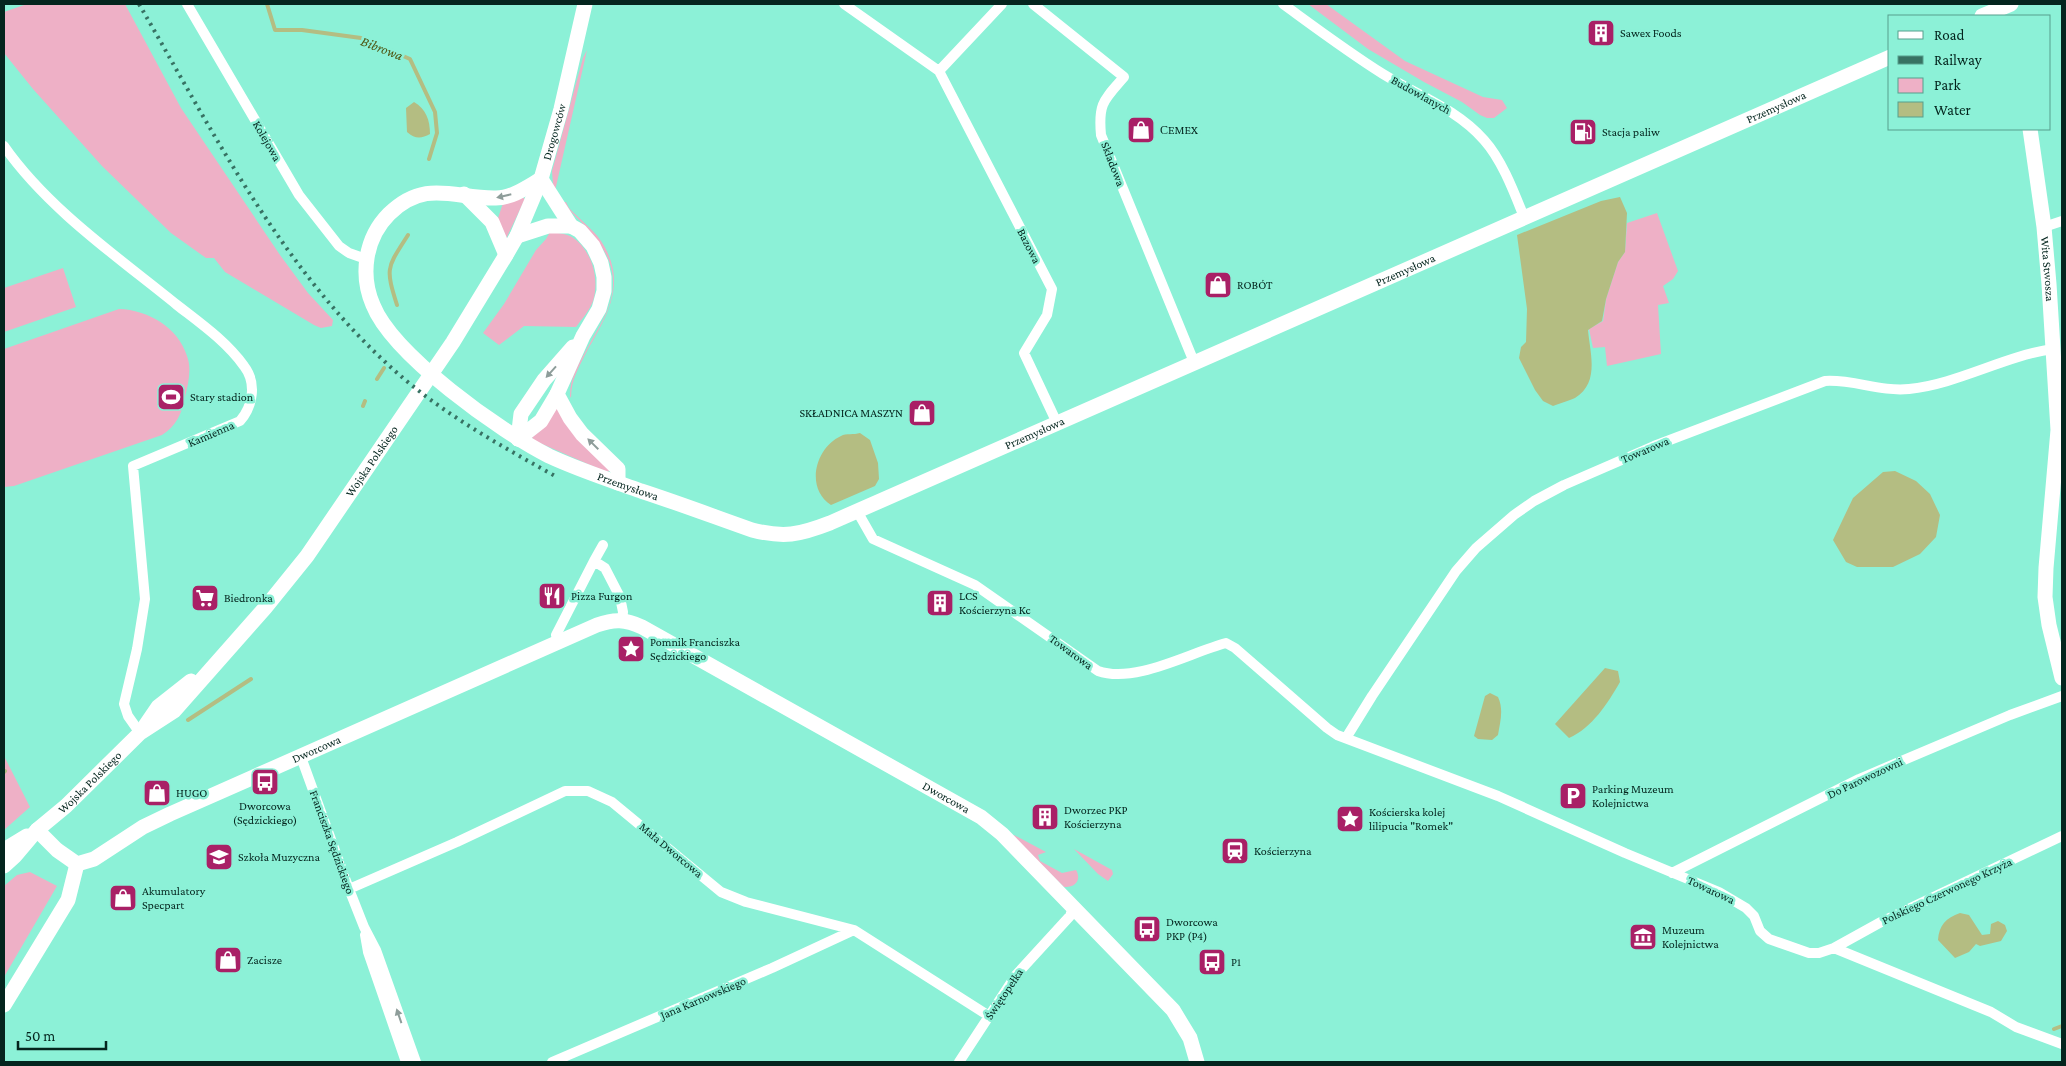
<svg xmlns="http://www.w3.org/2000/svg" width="2066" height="1066" font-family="'Crimson Pro',serif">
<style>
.green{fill:#eeb0c6}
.water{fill:#b4bd82}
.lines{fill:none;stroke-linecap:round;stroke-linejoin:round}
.stream{stroke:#b4bd82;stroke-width:4}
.street{stroke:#fff;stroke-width:10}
.secondary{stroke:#fff;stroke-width:15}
.rail{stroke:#377263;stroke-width:4;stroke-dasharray:2.5 5;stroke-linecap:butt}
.oneway{fill:#8e9d9a}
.labels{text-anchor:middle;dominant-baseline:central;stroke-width:5;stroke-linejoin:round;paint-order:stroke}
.poi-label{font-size:12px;fill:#04251e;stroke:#8cf1d7;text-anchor:start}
.street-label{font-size:12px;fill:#04251e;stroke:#8cf1d7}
.water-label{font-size:14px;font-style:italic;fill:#4f5613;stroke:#8cf1d7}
</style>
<rect width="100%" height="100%" fill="#8cf1d7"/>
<path class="green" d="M27 4H125L181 108 280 255 308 293 333 320 332 326 321 328 314 325 225 272 214 258H206L171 233 102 166 33 89 4 53V12Z
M1308 4H1326L1405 61 1483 97 1502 100 1507 108 1494 118H1487L1480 115 1462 102 1424 82 1368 49Z
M587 50 555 191 553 184 552 171 583 58Z
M522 197 525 199 506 239 497 221 503 203Z
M561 202H566L569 208C579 219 593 229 601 241 628 282 608 314 587 351 579 367 571 379 571 398L570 396C570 377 579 363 588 347 595 334 604 320 609 306 625 259 591 232 561 202Z
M1657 213 1678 271 1673 279 1663 286 1669 303 1658 305 1661 354 1607 366 1605 347 1593 348 1589 329 1603 321 1606 299 1618 262 1625 252 1627 223Z
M550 232C557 233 565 233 572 237 592 250 600 279 593 301 590 310 582 319 576 327L524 326 499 345 483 333 504 304 536 250 546 239Z
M63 268 76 307 4 332V288Z
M119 309C148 310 178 327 187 356 192 369 188 384 185 397 182 414 176 426 162 435L14 486 4 487V349Z
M556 401 610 471 606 472 533 440 532 437 540 431Z
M4 756 30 807 4 830Z
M1014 835 1046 852 1038 855 1040 861 1062 873 1076 870C1082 880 1075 888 1064 887L1013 837Z
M1074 849 1112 870 1113 874 1108 881 1098 874Z
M30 872 57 886 4 977V886L17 875Z"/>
<path class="water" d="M414 102C426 109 430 120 430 134 421 139 415 139 407 132L406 108Z
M1620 197 1627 213 1625 252 1618 262 1606 299 1602 321 1588 330C1590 353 1600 383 1575 398 1569 401 1560 403 1553 406L1543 401 1535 390 1519 358 1521 347 1526 342 1527 309 1517 235 1601 201Z
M860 433 870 440 878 463 879 479 875 486 831 505C805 488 815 448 841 436 846 433 854 435 860 433Z
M1895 471 1916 481 1930 494 1940 515 1936 537 1920 554 1893 567H1857L1846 562 1833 540 1853 498 1883 472Z
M1605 668 1618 671 1620 682C1608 703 1592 728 1569 738L1555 724Z
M1490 693 1498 697C1504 710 1500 722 1498 735L1492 740 1478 739 1474 736 1485 696Z
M1960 913 1969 915 1982 935 1990 934 1991 924 1998 921 2005 925 2007 931 2001 941 1980 946 1976 944 1969 952 1955 958 1938 940C1939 925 1946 918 1960 913Z"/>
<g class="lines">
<path class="stream" d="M267 4 275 30H302L361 38 410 59 435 112 437 133 429 159
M397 305C385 267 387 268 408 235
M377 379 384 368
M363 406 365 401
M188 720 251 679
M4 772 5 771
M2054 1029 2062 1026"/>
<path class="street" d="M187 4 299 195 339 246 349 253 366 259
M844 4 939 71 1052 289 1047 315 1024 353 1057 423
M1033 4 1124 77C1104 100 1098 103 1101 135L1194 362
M1283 4C1316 28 1348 52 1383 74 1417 95 1457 109 1484 140 1502 160 1514 192 1524 217
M939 71 1002 4
M4 146C48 209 118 257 177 305 200 323 226 341 244 366 257 383 253 406 240 421L133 466 145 599 137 649 124 704 128 716 140 733
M2044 227 2062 221
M857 511 873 539 975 585 1098 671C1135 684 1189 653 1226 643L1235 648 1327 728 1337 735 1498 796 1625 853 1719 892 1746 908 1754 916 1760 931 1769 939 1809 953H1819L1834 948 1991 1012 2016 1027 2062 1044
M594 561 603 545
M559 643 556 635 594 561 605 568 620 597 623 612 622 620
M1346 738 1372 696 1456 571 1476 548 1514 515 1534 501 1564 485 1654 446 1825 381C1853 379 1880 392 1909 389 1958 384 2004 356 2053 349
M301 757 349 889 364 927 376 950 416 1062
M1672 873 1859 779 2010 715 2062 696
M349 889 457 842 565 791H588L612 802 721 892 746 902 854 930 989 1016
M365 935 368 952 406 1062
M1834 948 1881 922 2062 836
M552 1062 772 968 854 930
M959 1062 1016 975 1070 916 1073 908"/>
<g class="secondary">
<path d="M1982 16 2011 4"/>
<path id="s1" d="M2030 129 2044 227 2049 284 2058 430 2046 568 2045 597 2049 625 2062 678"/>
<path id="s2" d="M541 179C527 187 512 198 496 198 455 199 426 178 389 214 365 238 360 275 373 305 393 355 501 432 549 456 579 470 610 480 641 491 678 503 715 517 752 530 784 538 799 535 830 523L1890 57"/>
<path d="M541 179 571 226 580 231 593 246 601 263 604 277V291L599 309 583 336 557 394 570 418 582 434 618 469V483"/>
<path d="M464 194 492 222 506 255"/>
<path d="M517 236 548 226H571"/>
<path d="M518 439 521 414 544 380 573 347"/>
<path d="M518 439 541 421 557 394"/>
<path d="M145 726 158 707 191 681"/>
<path id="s3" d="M37 830 57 850 77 864 94 859 143 827 170 814 597 625C614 619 625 619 642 627L981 817 1002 834 1173 1010 1190 1038 1197 1062"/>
<path d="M4 850 27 836"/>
<path id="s4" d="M4 866 15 856 37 830 66 806 140 733 174 711 265 608 307 556 453 342 506 255 517 236 541 179 561 109 585 4"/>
<path d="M4 1005 68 900 77 864"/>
</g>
<path class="rail" d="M139 4C216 137 288 282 409 383 454 420 505 448 555 476"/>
</g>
<defs><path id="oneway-solid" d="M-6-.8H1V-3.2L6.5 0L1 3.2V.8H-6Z" transform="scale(1.25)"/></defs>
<g class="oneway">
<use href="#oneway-solid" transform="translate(504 196) rotate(167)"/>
<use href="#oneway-solid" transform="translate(551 372) rotate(132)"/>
<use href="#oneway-solid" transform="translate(593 444) rotate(-135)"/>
<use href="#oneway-solid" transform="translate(399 1016) rotate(-109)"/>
</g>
<defs>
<symbol id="building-square" viewBox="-11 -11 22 22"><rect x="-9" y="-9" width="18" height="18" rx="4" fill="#a92066" stroke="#8cf1d7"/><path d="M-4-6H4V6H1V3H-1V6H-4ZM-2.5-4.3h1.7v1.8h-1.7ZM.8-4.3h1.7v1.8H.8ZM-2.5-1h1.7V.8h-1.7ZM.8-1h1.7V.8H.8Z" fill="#fff"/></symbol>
<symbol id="shop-square" viewBox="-11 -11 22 22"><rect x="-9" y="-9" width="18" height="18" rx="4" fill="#a92066" stroke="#8cf1d7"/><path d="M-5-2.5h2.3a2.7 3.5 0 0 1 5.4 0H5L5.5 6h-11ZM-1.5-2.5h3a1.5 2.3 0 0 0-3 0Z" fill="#fff"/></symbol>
<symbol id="fuel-square" viewBox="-11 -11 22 22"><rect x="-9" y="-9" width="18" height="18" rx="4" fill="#a92066" stroke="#8cf1d7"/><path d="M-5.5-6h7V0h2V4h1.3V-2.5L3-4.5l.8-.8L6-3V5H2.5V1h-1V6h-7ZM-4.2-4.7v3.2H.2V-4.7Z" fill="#fff"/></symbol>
<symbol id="stadium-square" viewBox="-11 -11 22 22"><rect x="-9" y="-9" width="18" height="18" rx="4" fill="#a92066" stroke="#8cf1d7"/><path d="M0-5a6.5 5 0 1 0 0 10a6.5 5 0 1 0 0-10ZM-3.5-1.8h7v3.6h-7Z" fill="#fff"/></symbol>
<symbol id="restaurant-square" viewBox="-11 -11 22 22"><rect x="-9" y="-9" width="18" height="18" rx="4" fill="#a92066" stroke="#8cf1d7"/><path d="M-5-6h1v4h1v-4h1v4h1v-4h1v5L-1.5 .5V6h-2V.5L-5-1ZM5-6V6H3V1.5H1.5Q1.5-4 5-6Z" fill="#fff"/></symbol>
<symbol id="supermarket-square" viewBox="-11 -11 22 22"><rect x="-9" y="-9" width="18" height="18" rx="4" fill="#a92066" stroke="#8cf1d7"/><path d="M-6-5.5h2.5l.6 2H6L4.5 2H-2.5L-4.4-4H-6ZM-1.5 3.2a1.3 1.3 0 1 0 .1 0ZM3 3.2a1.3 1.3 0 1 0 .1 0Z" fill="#fff"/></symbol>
<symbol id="sight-square" viewBox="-11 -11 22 22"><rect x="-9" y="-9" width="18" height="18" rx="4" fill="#a92066" stroke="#8cf1d7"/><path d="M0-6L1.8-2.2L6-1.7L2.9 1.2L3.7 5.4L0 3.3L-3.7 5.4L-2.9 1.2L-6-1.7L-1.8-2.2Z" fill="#fff"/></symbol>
<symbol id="bus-square" viewBox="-11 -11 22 22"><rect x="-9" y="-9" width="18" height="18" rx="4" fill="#a92066" stroke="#8cf1d7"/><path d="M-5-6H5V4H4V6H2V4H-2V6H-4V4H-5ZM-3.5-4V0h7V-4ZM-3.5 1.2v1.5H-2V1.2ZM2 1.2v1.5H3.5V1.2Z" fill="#fff"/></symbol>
<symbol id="parking-square" viewBox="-11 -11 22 22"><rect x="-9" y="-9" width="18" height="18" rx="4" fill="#a92066" stroke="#8cf1d7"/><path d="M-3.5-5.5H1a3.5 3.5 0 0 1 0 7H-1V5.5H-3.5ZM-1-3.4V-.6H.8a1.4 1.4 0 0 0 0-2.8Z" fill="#fff"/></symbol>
<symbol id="station-square" viewBox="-11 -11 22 22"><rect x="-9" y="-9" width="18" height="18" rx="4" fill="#a92066" stroke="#8cf1d7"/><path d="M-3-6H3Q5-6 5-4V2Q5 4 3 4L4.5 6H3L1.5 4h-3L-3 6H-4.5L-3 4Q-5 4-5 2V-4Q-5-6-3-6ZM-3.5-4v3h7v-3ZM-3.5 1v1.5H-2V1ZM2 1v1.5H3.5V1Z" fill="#fff"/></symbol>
<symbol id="school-square" viewBox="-11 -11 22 22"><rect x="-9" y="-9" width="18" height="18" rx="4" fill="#a92066" stroke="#8cf1d7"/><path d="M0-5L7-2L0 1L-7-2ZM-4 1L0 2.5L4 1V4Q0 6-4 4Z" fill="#fff"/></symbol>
<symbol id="museum-square" viewBox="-11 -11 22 22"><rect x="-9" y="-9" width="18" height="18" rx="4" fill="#a92066" stroke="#8cf1d7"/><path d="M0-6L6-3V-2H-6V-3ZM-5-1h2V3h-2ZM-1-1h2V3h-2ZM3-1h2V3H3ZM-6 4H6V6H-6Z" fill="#fff"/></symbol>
</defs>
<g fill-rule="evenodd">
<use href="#building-square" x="1585" y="17" width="32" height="32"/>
<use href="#shop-square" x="1125" y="114" width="32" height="32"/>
<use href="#fuel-square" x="1567" y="116" width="32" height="32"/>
<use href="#shop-square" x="1202" y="269" width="32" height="32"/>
<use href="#stadium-square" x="155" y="381" width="32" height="32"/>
<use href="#shop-square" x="906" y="397" width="32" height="32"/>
<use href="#restaurant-square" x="536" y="580" width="32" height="32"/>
<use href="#supermarket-square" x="189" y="582" width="32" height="32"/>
<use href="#building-square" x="924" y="587" width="32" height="32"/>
<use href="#sight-square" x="615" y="633" width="32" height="32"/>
<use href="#bus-square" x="249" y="766" width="32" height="32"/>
<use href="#shop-square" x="141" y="777" width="32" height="32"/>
<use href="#parking-square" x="1557" y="780" width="32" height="32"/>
<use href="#building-square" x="1029" y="801" width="32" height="32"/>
<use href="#sight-square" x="1334" y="803" width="32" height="32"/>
<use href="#station-square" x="1219" y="835" width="32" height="32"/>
<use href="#school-square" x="203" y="841" width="32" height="32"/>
<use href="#shop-square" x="107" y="882" width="32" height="32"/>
<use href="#bus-square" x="1131" y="913" width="32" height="32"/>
<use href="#museum-square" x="1627" y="921" width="32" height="32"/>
<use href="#shop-square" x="212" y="944" width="32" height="32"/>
<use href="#bus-square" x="1196" y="946" width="32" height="32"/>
</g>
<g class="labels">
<g class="poi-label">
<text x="1620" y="33">Sawex Foods</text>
<text x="1160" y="130">СEMEX</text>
<text x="1602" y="132">Stacja paliw</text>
<text x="1237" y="285">ROBÓT</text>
<text x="190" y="397">Stary stadion</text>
<text x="903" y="413" text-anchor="end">SKŁADNICA MASZYN</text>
<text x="571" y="596">Pizza Furgon</text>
<text x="959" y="596">LCS<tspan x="959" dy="14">Kościerzyna Kc</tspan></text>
<text x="224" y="598">Biedronka</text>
<text x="650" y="642">Pomnik Franciszka<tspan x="650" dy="14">Sędzickiego</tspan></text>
<text x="1592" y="789">Parking Muzeum<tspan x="1592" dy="14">Kolejnictwa</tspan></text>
<text x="176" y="793">HUGO</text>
<text x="265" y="806" text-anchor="middle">Dworcowa<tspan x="265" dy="14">(Sędzickiego)</tspan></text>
<text x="1064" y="810">Dworzec PKP<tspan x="1064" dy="14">Kościerzyna</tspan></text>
<text x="1369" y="812">Kościerska kolej<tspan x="1369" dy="14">lilipucia "Romek"</tspan></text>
<text x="1254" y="851">Kościerzyna</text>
<text x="238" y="857">Szkoła Muzyczna</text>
<text x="142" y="891">Akumulatory<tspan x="142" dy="14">Specpart</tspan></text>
<text x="1166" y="922">Dworcowa<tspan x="1166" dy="14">PKP (P4)</tspan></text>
<text x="1662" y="930">Muzeum<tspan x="1662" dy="14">Kolejnictwa</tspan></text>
<text x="247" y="960">Zacisze</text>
<text x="1231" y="962">P1</text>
</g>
<g class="street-label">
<text transform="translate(1421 95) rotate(29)">Budowlanych</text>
<text stroke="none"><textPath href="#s2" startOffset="1825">Przemysłowa</textPath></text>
<text stroke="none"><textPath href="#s4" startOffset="929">Drogowców</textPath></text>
<text transform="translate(267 141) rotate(60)">Kolejowa</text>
<text transform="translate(1113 164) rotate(69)">Składowa</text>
<text transform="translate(1029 246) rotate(63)">Bazowa</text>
<text stroke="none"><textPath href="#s2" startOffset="1420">Przemysłowa</textPath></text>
<text stroke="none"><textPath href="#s1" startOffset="141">Wita Stwosza</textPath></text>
<text stroke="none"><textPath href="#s2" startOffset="1015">Przemysłowa</textPath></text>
<text transform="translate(211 434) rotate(-23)">Kamienna</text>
<text transform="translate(1645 450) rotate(-23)">Towarowa</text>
<text stroke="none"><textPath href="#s4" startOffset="550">Wojska Polskiego</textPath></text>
<text stroke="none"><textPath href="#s2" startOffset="580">Przemysłowa</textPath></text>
<text transform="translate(1071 652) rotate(36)">Towarowa</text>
<text stroke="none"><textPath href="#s3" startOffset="319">Dworcowa</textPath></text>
<text transform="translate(1865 778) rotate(-25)">Do Parowozowni</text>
<text stroke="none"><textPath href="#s4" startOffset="120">Wojska Polskiego</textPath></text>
<text stroke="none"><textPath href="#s3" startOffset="1021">Dworcowa</textPath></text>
<text transform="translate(332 842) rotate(70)">Franciszka Sędzickiego</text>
<text transform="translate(671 850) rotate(40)">Mała Dworcowa</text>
<text transform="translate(1711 890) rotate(25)">Towarowa</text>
<text transform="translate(1947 891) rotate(-25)">Polskiego Czerwonego Krzyża</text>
<text transform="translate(1004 994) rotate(-56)">Świętopełka</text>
<text transform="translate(703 998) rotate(-23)">Jana Karnowskiego</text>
</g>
<g class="water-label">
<text transform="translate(382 48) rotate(21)">Bibrowa</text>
</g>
</g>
<rect width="2066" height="1066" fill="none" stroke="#04251e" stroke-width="10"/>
<rect x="1888" y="15" width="162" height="115" fill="#8cf1d7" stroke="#569f8d"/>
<rect x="1898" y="31" width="25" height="8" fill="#ffffff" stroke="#569f8d"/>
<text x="1934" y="40" font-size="15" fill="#04251e">Road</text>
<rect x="1898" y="56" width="25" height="8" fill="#377263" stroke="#569f8d"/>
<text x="1934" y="65" font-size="15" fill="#04251e">Railway</text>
<rect x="1898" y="78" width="25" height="15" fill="#eeb0c6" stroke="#569f8d"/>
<text x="1934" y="90" font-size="15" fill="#04251e">Park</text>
<rect x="1898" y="102" width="25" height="15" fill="#b4bd82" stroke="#569f8d"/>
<text x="1934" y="115" font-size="15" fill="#04251e">Water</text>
<path d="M18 1041v8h88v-8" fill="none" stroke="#04251e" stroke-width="2.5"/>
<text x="25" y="1041" font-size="15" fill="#04251e" stroke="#8cf1d7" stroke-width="4" paint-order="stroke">50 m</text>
</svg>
